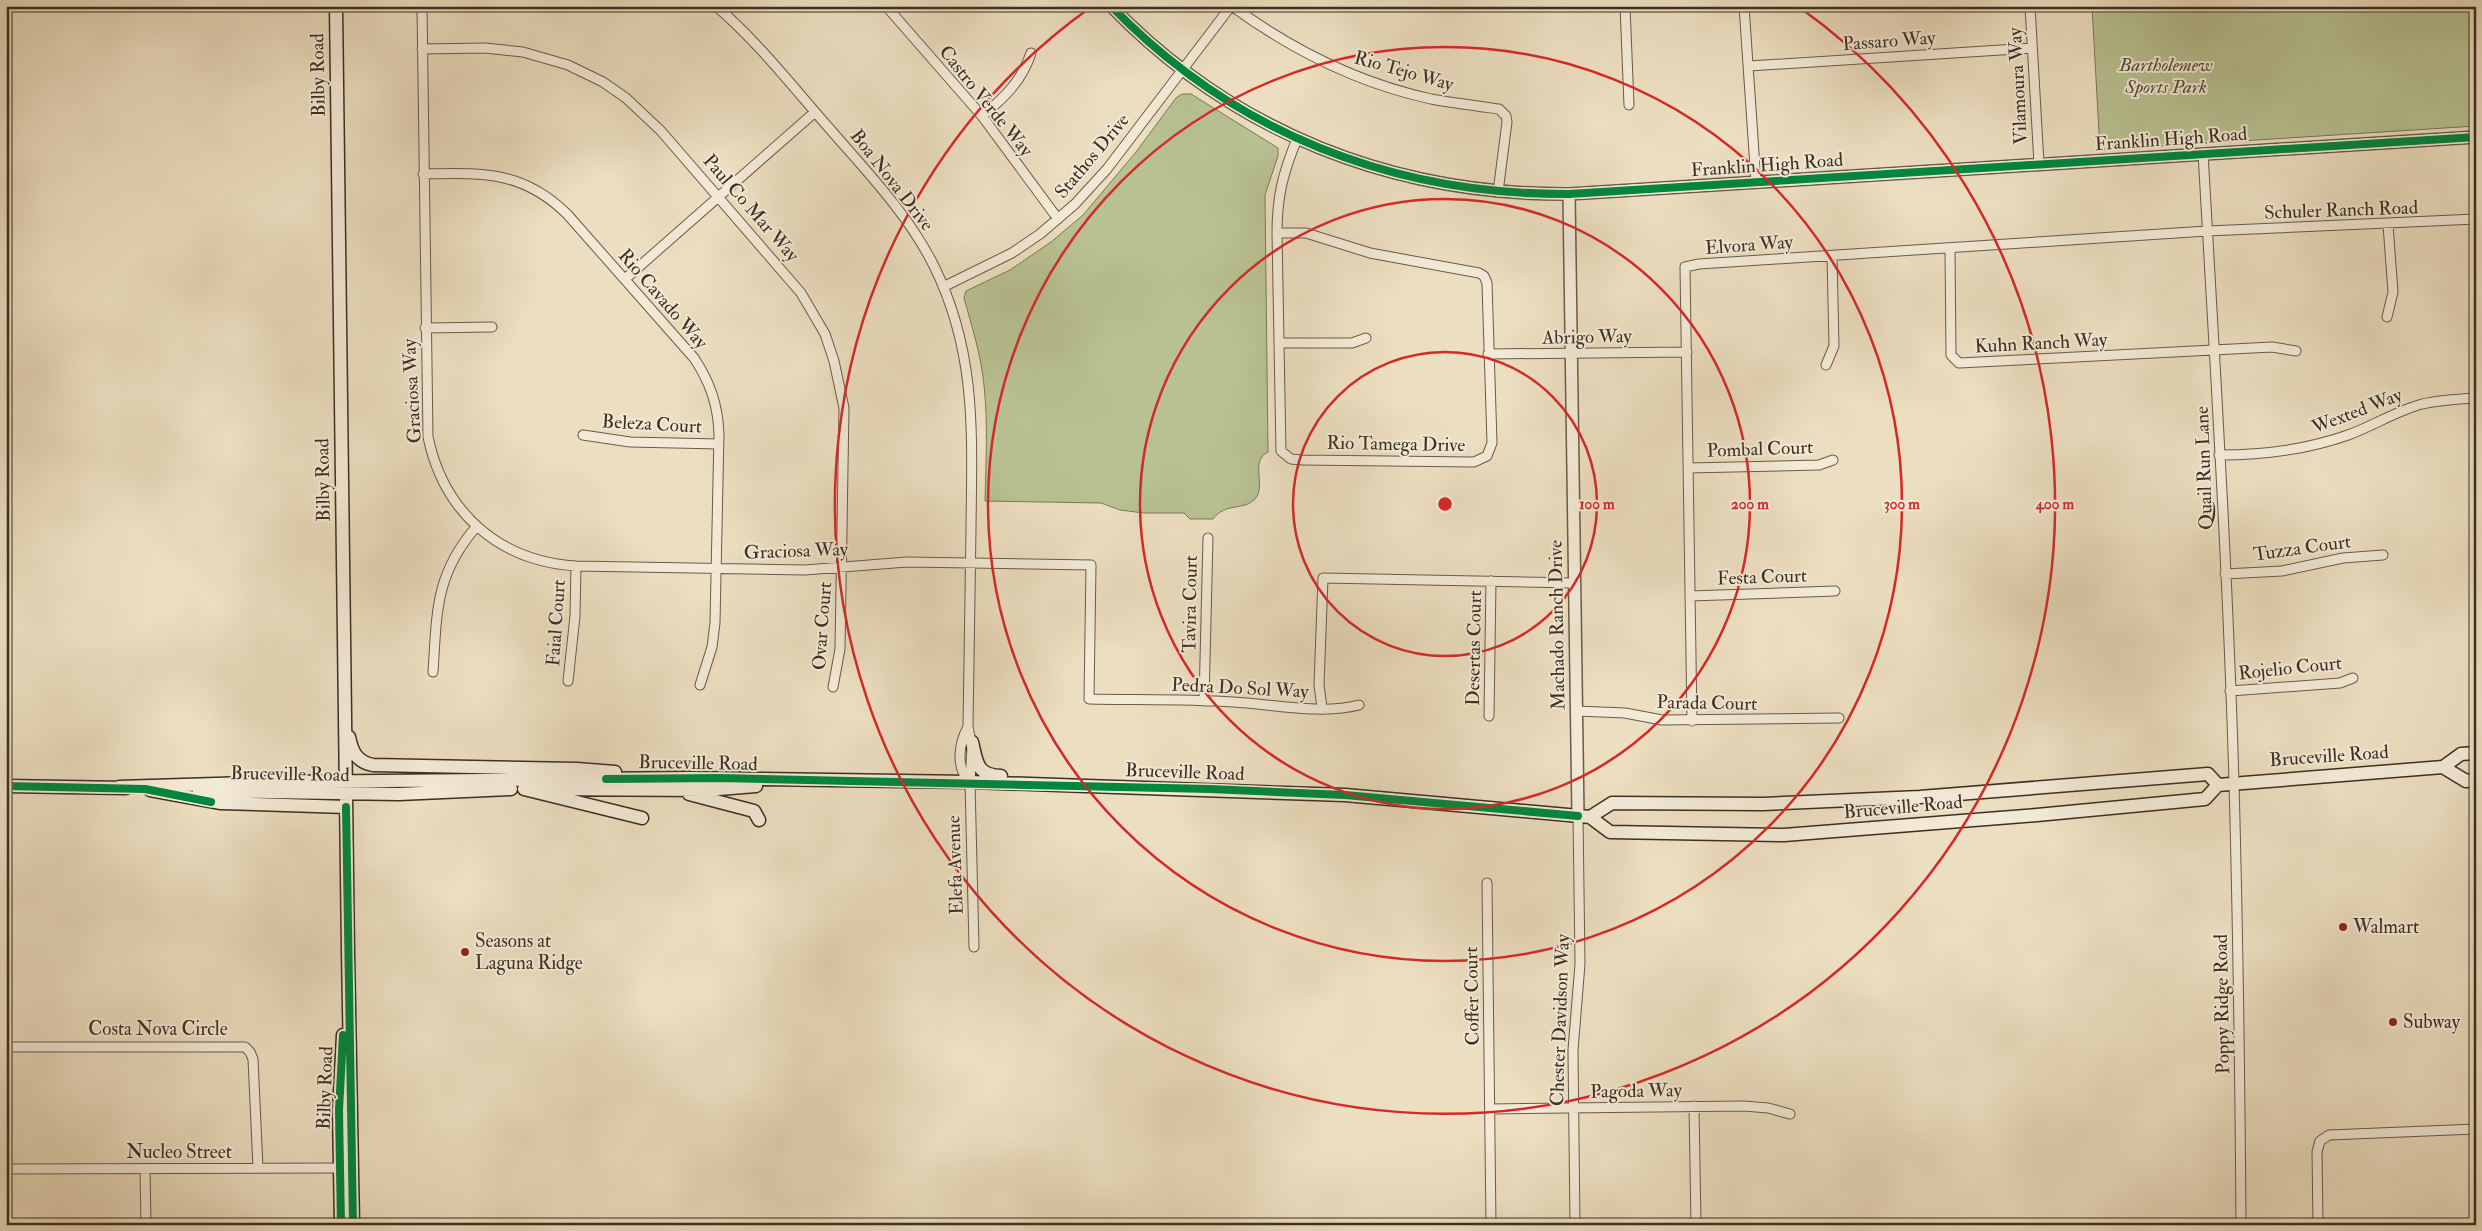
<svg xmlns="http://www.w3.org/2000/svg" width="2482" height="1231" font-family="'IM FELL Double Pica',serif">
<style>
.green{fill:#b8c192;stroke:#7a785a}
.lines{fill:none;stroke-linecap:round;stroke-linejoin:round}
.minor-casing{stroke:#685b4a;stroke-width:11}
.tertiary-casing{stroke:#685b4a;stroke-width:14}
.secondary-casing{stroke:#3c2f23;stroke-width:15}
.minor{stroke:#f3ead6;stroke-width:9}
.tertiary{stroke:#f3ead6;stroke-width:11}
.secondary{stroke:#f3ead6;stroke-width:12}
.cycleway-casing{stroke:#f3ead6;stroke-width:11}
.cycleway{stroke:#00873e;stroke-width:8}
.ring{fill:none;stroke:#d62828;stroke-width:2.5}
.poi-dot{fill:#8f2418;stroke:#f3ead6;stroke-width:2}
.labels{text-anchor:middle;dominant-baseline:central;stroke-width:4;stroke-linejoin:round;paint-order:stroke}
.street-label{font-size:19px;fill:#3c2f23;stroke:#f3ead6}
.park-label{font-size:19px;font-style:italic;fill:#554c39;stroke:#f3ead6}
.poi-label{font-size:19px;fill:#3c2f23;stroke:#f3ead6;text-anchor:start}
.centre{fill:#d62828;stroke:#f3ead6;stroke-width:2.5}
.ring-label{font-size:15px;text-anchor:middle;font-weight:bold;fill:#d62828;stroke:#f3ead6;stroke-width:4;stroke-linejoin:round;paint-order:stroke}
</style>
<rect width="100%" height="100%" fill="#ecdec0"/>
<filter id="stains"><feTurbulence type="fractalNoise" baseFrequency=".004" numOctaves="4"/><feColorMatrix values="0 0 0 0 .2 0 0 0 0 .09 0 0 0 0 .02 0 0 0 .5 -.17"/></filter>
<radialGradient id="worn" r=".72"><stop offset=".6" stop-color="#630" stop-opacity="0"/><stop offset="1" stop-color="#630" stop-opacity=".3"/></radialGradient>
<path class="green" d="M2092 6H2476V126L2100 150Z
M1182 94H1191L1278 148V156L1265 195 1268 452C1249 461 1267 486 1255 499 1244 511 1226 502 1213 519H1190L1184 513H1144L1120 510 1101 503 985 501C986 462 988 423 984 385 981 355 972 327 964 298L966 291 1010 270 1051 242 1083 215 1136 152 1176 98Z"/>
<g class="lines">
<defs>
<path id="minor" d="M422 6 428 437C444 513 499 561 576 566L805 570 907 562 1091 565 1089 699C1137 700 1185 699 1233 702 1272 704 1321 715 1359 705
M716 6C758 42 793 87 829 128 867 172 908 214 934 266 977 353 972 434 971 528 970 594 969 661 968 727L972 747 970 782 974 947
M886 6 982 116 1058 219
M1232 6C1292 50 1358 83 1431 99 1454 103 1477 106 1499 109L1506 116 1507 122 1498 192
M1625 6 1629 105
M1744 6 1756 182
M2030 6 2039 164
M422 49 485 48 523 52 568 65 603 82 626 98 661 131 801 293 825 334 834 361 844 408 840 649 833 687
M1749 66 2032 48
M982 116C1004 98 1022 81 1031 53
M2203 153C2215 363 2228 573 2234 783 2238 930 2240 1077 2241 1225
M423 174C482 173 522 170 567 214L694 358C710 382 718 405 719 434L715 623 712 647 700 685
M1277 233H1306L1370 253 1479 273 1484 276 1487 283 1492 443 1487 456 1474 462 1302 460 1291 459 1281 451 1277 233C1277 196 1283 173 1297 139
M1950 248 1951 355 1959 363 2272 347 2296 351
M625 279 815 112
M943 287 1012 253 1040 234 1075 204 1107 169 1231 6
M2387 317 2393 292 2388 225
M425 328 492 327
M1280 343H1352L1366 338
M1488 354 1687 352
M1826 365 1834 346 1832 256
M583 435 630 442 719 444
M2219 455C2263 455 2306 450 2348 435 2373 426 2396 411 2422 404 2440 400 2458 399 2476 398
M1688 468 1819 465 1833 460
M2225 574 2282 571 2343 558 2383 555
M1690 596 1835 591
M433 672C437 611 435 575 476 527
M568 681 575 616 576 566
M2230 691 2340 683 2353 678
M1204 701 1208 538
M1322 708 1319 685 1323 578 1574 583
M1576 711 1625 713 1662 720 1839 718
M1489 716 1491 581
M1692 721 1685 267 1699 264 2207 231 2476 219
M968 727C959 743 955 768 970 782
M1487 883 1491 1225
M6 1047H245L250 1052 253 1059 258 1168
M1694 1106 1696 1225
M1490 1109 1744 1106 1768 1108 1790 1114
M6 1169 345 1168
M145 1169 146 1225
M1575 1225 1573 1050 1580 964 1578 816
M2318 1225 2317 1152 2320 1141 2329 1135 2476 1129"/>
<path id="tertiary" d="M1111 6C1234 133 1393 195 1569 194L2476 137
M1569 194 1578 816"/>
<path id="secondary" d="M336 6 348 953 353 1225
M349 737C352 752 357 762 373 765L577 769 615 772
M972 742C977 762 976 775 1001 776
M2443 767 2466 781 2476 780
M6 786 126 788
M119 787 280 782 689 778 970 782 1345 795 1590 817 1612 803 1763 804 1920 797 2208 774 2218 785
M524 789 642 818
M538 789 706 790 756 786
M150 790 221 803 346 807
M199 791 399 794 511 789
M689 794 754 811 759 820
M1590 817 1610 832 1784 835 2037 815 2205 799 2218 785 2443 767 2461 754 2476 753
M341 1225 339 1110 343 1035"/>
</defs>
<use href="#minor" class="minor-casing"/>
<use href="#tertiary" class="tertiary-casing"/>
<use href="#secondary" class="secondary-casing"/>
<use href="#minor" class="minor"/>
<use href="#tertiary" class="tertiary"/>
<use href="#secondary" class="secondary"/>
<defs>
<path id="cycleway" d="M1111 6C1234 133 1393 195 1569 194L2476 137
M606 779 719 778 1210 789 1345 795 1578 816
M6 786 145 789 211 802
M346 807 353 1225
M341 1225 339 1110 343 1035"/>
</defs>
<use href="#cycleway" class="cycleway-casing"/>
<use href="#cycleway" class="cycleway"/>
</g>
<g class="ring">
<circle cx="1445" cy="504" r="152"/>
<circle cx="1445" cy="504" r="305"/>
<circle cx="1445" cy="504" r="457"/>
<path d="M1799 7A610 610 0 1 1 1091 7"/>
</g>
<g class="poi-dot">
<circle cx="2343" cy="927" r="5"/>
<circle cx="465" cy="952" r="5"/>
<circle cx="2393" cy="1022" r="5"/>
</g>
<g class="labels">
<g class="street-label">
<text transform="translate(1889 41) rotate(-4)">Passaro Way</text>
<text transform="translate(1404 71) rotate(16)">Rio Tejo Way</text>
<text transform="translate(318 75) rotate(-91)">Bilby Road</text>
<text transform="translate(2018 86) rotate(-93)">Vilamoura Way</text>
<text transform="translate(986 101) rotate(51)">Castro Verde Way</text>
<text transform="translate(2171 139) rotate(-4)">Franklin High Road</text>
<text transform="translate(1092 156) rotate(-50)">Stathos Drive</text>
<text transform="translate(1767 165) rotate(-4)">Franklin High Road</text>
<text transform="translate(892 180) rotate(52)">Boa Nova Drive</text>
<text transform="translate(751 208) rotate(49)">Paul Co Mar Way</text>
<text transform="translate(2341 210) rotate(-2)">Schuler Ranch Road</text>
<text transform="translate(1749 245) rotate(-4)">Elvora Way</text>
<text transform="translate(663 299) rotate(49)">Rio Cavado Way</text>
<text transform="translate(1587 337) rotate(-1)">Abrigo Way</text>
<text transform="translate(2041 343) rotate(-3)">Kuhn Ranch Way</text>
<text transform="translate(412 391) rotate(-93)">Graciosa Way</text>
<text transform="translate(2357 411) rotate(-21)">Wexted Way</text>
<text transform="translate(652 424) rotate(3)">Beleza Court</text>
<text transform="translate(1396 444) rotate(1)">Rio Tamega Drive</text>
<text transform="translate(1760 449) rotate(-2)">Pombal Court</text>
<text transform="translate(2204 468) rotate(-92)">Quail Run Lane</text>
<text transform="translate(323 480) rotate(-91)">Bilby Road</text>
<text transform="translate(2302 548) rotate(-8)">Tuzza Court</text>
<text transform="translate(796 551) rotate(-2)">Graciosa Way</text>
<text transform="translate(1762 577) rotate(-2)">Festa Court</text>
<text transform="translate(1190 604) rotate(-89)">Tavira Court</text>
<text transform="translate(556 623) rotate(-86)">Faial Court</text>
<text transform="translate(1557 625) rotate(-91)">Machado Ranch Drive</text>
<text transform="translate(822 626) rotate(-86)">Ovar Court</text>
<text transform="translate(1474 648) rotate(-89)">Desertas Court</text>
<text transform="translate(2290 668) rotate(-6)">Rojelio Court</text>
<text transform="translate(1240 688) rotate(3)">Pedra Do Sol Way</text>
<text transform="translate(1707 703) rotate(1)">Parada Court</text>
<text transform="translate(2329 756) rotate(-4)">Bruceville Road</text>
<text transform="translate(698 763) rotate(1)">Bruceville Road</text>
<text transform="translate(1185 772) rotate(2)">Bruceville Road</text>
<text transform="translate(290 774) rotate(1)">Bruceville Road</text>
<text transform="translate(1903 807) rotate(-5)">Bruceville Road</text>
<text transform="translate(955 865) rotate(-92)">Elefa Avenue</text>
<text transform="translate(1472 996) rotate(-91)">Coffer Court</text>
<text transform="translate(2222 1004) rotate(-91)">Poppy Ridge Road</text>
<text transform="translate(1560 1020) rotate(-88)">Chester Davidson Way</text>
<text x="158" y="1029">Costa Nova Circle</text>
<text transform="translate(325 1088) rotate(-88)">Bilby Road</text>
<text transform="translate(1636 1091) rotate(-1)">Pagoda Way</text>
<text x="179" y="1152">Nucleo Street</text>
</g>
<g class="park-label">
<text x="2166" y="65">Bartholemew<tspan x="2166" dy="22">Sports Park</tspan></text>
</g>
<g class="poi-label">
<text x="2353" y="927">Walmart</text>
<text x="475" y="941">Seasons at<tspan x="475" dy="22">Laguna Ridge</tspan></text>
<text x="2403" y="1022">Subway</text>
</g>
</g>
<circle cx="1445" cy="504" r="8" class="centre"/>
<g class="ring-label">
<text x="1597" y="509">100 m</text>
<text x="1750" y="509">200 m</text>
<text x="1902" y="509">300 m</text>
<text x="2055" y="509">400 m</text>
</g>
<rect width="2482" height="1231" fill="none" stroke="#ecdec0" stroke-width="25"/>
<rect x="8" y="8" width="2467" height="1216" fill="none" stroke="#3c2f23" stroke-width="2.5"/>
<rect x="12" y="12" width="2457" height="1206" fill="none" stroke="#3c2f23"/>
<rect width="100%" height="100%" filter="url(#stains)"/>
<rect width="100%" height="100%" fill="url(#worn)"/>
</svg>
